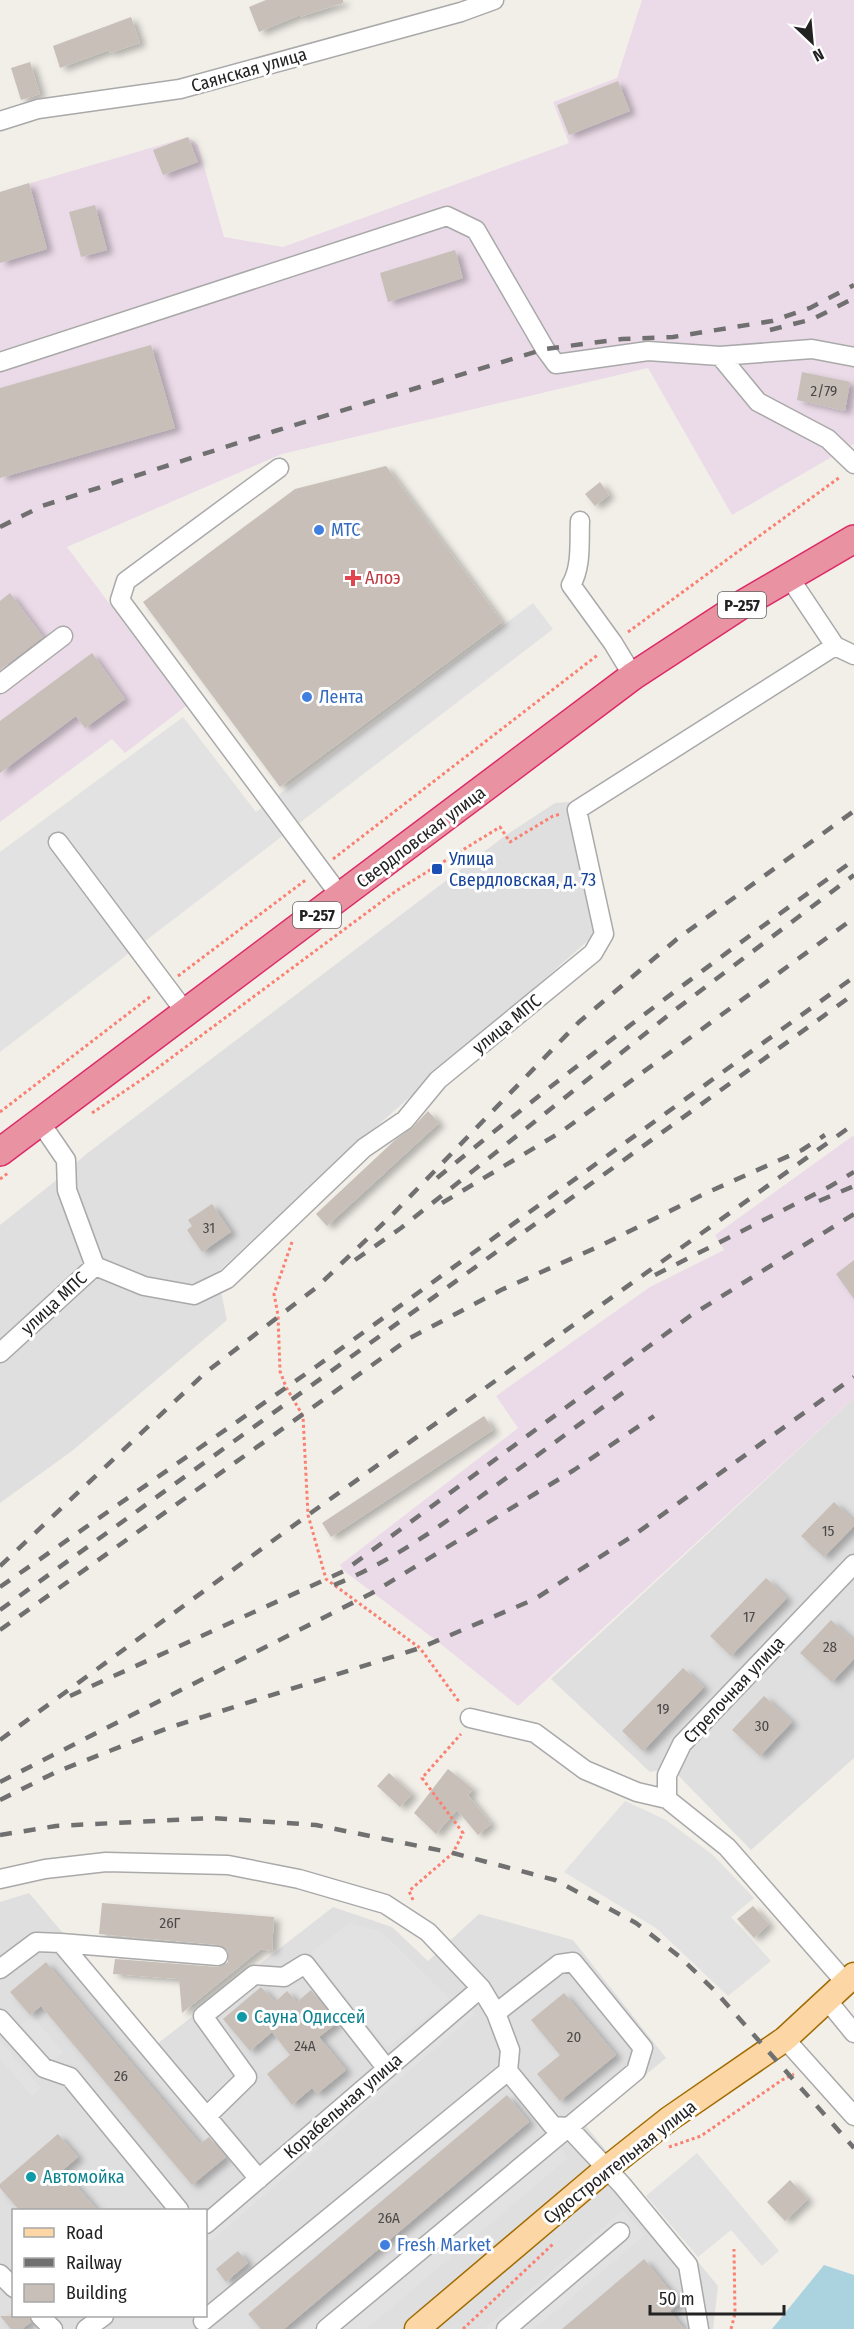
<svg xmlns="http://www.w3.org/2000/svg" width="854" height="2329" font-family="'Fira Sans Condensed',sans-serif">
<style>
.residential{fill:#e0dfdf;fill-rule:evenodd}
.industrial{fill:#ebdbe8}
.parking{fill:#e2e2e2}
.water{fill:#aad3df}
.building{fill:#c7bfb8;filter:url(#shadow)}
.lines{fill:none;stroke-linecap:round;stroke-linejoin:round}
.minor-casing{stroke:#a9a9a9;stroke-width:21}
.major-casing{stroke:#a06b00;stroke-width:27}
.highway-casing{stroke:#dc2a67;stroke-width:30}
.path{stroke:#fa8072;stroke-width:3;stroke-dasharray:3 3;stroke-linecap:butt}
.minor{stroke:#fff;stroke-width:18}
.major{stroke:#fcd6a4;stroke-width:24}
.highway{stroke:#e892a2;stroke-width:27}
.rail{stroke:#707070;stroke-width:4.5;stroke-dasharray:12 12;stroke-linecap:butt}
.shop-dot{fill:#3f7fe0;stroke:#fff;stroke-width:2}
.health-dot{fill:#e0444e;stroke:#fff;stroke-width:2}
.transit-dot{fill:#1a4fb4;stroke:#fff;stroke-width:2}
.culture-dot{fill:#0f9aa8;stroke:#fff;stroke-width:2}
.labels{text-anchor:middle;dominant-baseline:central;stroke-width:6;stroke-linejoin:round;paint-order:stroke}
.number-label{font-size:15px;fill:#4b4948}
.shield{fill:#fff;stroke:#646464;stroke-width:1.5}
.shield-label{font-size:16px;font-weight:bold;fill:#222}
.street-label{font-size:18px;fill:#222;stroke:#fff}
.shop-label{font-size:18px;fill:#366cbe;stroke:#fff;text-anchor:start}
.health-label{font-size:18px;fill:#be3a42;stroke:#fff;text-anchor:start}
.transit-label{font-size:18px;fill:#164399;stroke:#fff;text-anchor:start}
.culture-label{font-size:18px;fill:#0d838f;stroke:#fff;text-anchor:start}
</style>
<defs>
<filter id="shadow"><feDropShadow dx="6" dy="3.5" stdDeviation="3" flood-color="#0004"/></filter>
</defs>
<rect width="100%" height="100%" fill="#f2efe9"/>
<path class="residential" d="M569 802 598 932 336 1162 217 1273 227 1320 72 1451 0 1503V1225L59 1178 85 1155 506 835 555 803Z
M854 1398V1758L751 1850 671 1768 650 1772 551 1679Z
M29 1893 157 2044 333 1907 392 1927 428 1961 479 1914 573 1940 666 2058 585 2125 718 2286 713 2329H0V1902ZM14 2210H206V2316H14Z"/>
<path class="industrial" d="M642 0H854V444L732 515 648 368 282 454 67 547 186 706 125 753 112 739 0 822V192L188 137 198 145 224 237 283 247 569 143 553 102 617 78Z
M854 1135V1398L518 1706 437 1641 344 1571 340 1565 518 1428 496 1396 650 1287 724 1250 715 1235Z"/>
<path class="parking" d="M533 603 553 629 0 1052V852L183 717 256 812Z
M625 1801 666 1820 713 1855 754 1898 731 1917 771 1961 728 1996 656 1928 564 1872Z
M349 1923 382 1932 450 1999 387 2048 311 1953Z
M468 2007 475 2014 210 2242 206 2237V2231Z
M32 2016 63 2052 52 2061 21 2025Z
M0 2041 41 2088 32 2096 0 2059Z
M558 2146 568 2158 366 2329H341Z
M697 2153 779 2251 762 2266 731 2230 698 2257 646 2196Z
M623 2210 645 2235 534 2329H484Z"/>
<path class="water" d="M824 2265 854 2275V2329H772Z"/>
<path class="building" d="M266 0H343V3L300 17V15L259 32 249 7Z
M131 17 140 43 110 53 109 50 60 68 53 46Z
M30 62 40 94 21 100 11 68Z
M618 81 630 111 569 135 557 105Z
M188 137 198 162 163 175 153 150Z
M29 183 47 249 0 263V192Z
M95 205 107 250 81 257 69 212Z
M455 250 463 278 388 302 380 273Z
M151 345 175 428 0 478V388Z
M802 372 850 382 845 411 797 400Z
M386 466 502 622 280 787 143 602 295 489Z
M600 482 609 495 595 506 585 494Z
M10 593 43 637 0 670V601Z
M92 653 125 699 85 728 76 716 0 773V721Z
M428 1111 439 1123 327 1226 316 1214 395 1140 413 1127Z
M212 1204 231 1232 202 1252 187 1230 192 1226 188 1220Z
M854 1260V1299L836 1274Z
M484 1416 493 1430 331 1537 322 1523Z
M834 1502 854 1521V1526L824 1557 801 1536Z
M766 1578 787 1598 731 1656 710 1636Z
M831 1620 854 1641V1659L832 1682 800 1653Z
M683 1668 704 1687 643 1751 622 1731Z
M764 1696 792 1722 760 1756 732 1730Z
M448 1769 473 1789 468 1795 491 1824 478 1835 457 1810 436 1834 414 1813Z
M389 1773 412 1794 400 1807 377 1786Z
M102 1903 274 1917 272 1951 261 1949 182 2013 179 1979 113 1974 115 1959 218 1967 228 1962V1951L219 1945 99 1934Z
M753 1906 769 1924 754 1938 737 1919Z
M46 1962 200 2144 209 2137 226 2157 192 2185 41 2006 30 2015 10 1992Z
M261 1987 275 2002 287 1991 297 2002 311 1990 337 2023 319 2037 346 2070 317 2094 312 2088 292 2105 267 2074 290 2055 272 2032 250 2051 223 2019Z
M564 1993 616 2055 560 2101 537 2074 560 2055 531 2020Z
M507 2095 529 2122 284 2329H261L248 2314Z
M58 2134 78 2157 63 2170 98 2211H20L0 2188V2184Z
M790 2180 808 2199 785 2221 767 2202Z
M238 2251 248 2263 226 2282 216 2269Z
M644 2259 680 2303 670 2311 684 2329H562Z
M0 2316H29L31 2322 22 2329H11Z"/>
<g class="lines">
<defs>
<path id="minor" d="M0 121 38 109 180 89 461 12 494 0
M720 356 758 402 828 439 854 464
M0 362 447 216 476 230 545 349 556 364 648 351 720 356 812 349 854 357
M279 468 126 581 120 600 341 897
M580 521C579 542 582 566 571 585L613 643 633 676
M835 646 854 655
M0 684 63 636
M58 842 186 1013
M40 1122 66 1160 67 1190 95 1266
M0 1353 95 1266 144 1286 194 1295 227 1279 364 1148 405 1120 438 1080 593 953 604 934 577 810 835 646 789 577
M470 1718 535 1733 585 1770 637 1792 667 1799
M0 1879 45 1869 106 1862 228 1865 299 1879 385 1904 428 1932 481 1988 496 2013 510 2050 508 2071 553 2126 568 2127 622 2185 688 2265 699 2329
M61 1943 218 1956
M0 1969 36 1942 61 1943 259 2179
M846 1983 727 1847 667 1799V1775L682 1744 854 1564
M827 2000 854 2033
M0 2019 44 2068 70 2077 179 2210
M785 2039 854 2116
M207 2116 247 2077 203 2016 254 1975 284 1977 305 1964 387 2069
M206 2224 481 1988
M0 2274 14 2288
M40 2316 53 2329
M203 2321 508 2071
M86 2329 104 2316
M326 2329 636 2071 643 2048 573 1962 559 1964 496 2013
M506 2329 620 2232"/>
<path id="major" d="M417 2329 606 2169 669 2119 785 2039 854 1975"/>
<path id="highway" d="M0 1152 633 676 743 604 854 539"/>
</defs>
<use href="#minor" class="minor-casing"/>
<use href="#major" class="major-casing"/>
<use href="#highway" class="highway-casing"/>
<path class="path" d="M628 632 840 477
M333 859 599 654
M178 976 307 879
M0 1112 151 996
M92 1113 144 1078 396 891 500 827 510 842 553 816 561 814
M0 1179 8 1173
M292 1242 274 1294 278 1315 280 1371 286 1387 303 1416 308 1515 326 1579 420 1648 460 1703
M413 1900 409 1891 453 1853 463 1833 422 1778 461 1734
M669 2147 701 2136 782 2080 794 2074
M463 2329 553 2244
M731 2329 735 2314 734 2249"/>
<use href="#minor" class="minor"/>
<use href="#major" class="major"/>
<use href="#highway" class="highway"/>
<path class="rail" d="M770 330 813 319 854 298
M0 527 42 506 275 431 545 349 622 339 673 337 772 321 810 308 854 285
M437 1178C572 1067 712 962 854 860
M819 1201 854 1186
M442 1203 561 1132 854 918
M355 1260 401 1228 675 1010 854 875
M655 1275 829 1187 854 1172
M0 1566 205 1373 317 1287 392 1215 579 1022 677 939 854 811
M334 1585C391 1562 442 1525 491 1489 537 1456 582 1422 628 1389
M0 1587 317 1366 854 977
M0 1610 854 994
M0 1630 410 1338 501 1290 602 1245 704 1194 802 1150 825 1135
M70 1696 344 1571 690 1316 854 1214
M0 1740 308 1515 854 1124
M0 1782 372 1593 574 1470 654 1416
M0 1800 56 1772 168 1728 420 1648 535 1599 634 1535 854 1377
M0 1835 56 1826 212 1818 316 1825 453 1853 555 1880 636 1923 680 1957 714 1990 854 2148"/>
</g>
<g class="shop-dot">
<circle cx="319" cy="530" r="6"/>
<circle cx="307" cy="697" r="6"/>
<circle cx="385" cy="2245" r="6"/>
</g>
<path class="health-dot" d="M350 569h6v6h6v6h-6v6h-6v-6h-6v-6h6z"/>
<rect class="transit-dot" x="431" y="863" width="12" height="12" rx="3"/>
<g class="culture-dot">
<circle cx="242" cy="2017" r="6"/>
<circle cx="31" cy="2177" r="6"/>
</g>
<g class="labels">
<g class="number-label">
<text x="824" y="391">2/79</text>
<text x="209" y="1228">31</text>
<text x="828" y="1531">15</text>
<text x="749" y="1617">17</text>
<text x="830" y="1647">28</text>
<text x="663" y="1709">19</text>
<text x="762" y="1726">30</text>
<text x="170" y="1923">26Г</text>
<text x="574" y="2037">20</text>
<text x="305" y="2046">24А</text>
<text x="121" y="2076">26</text>
<text x="389" y="2218">26А</text>
</g>
<g class="shield">
<rect x="718" y="592" width="48" height="26" rx="4.5"/>
<rect x="293" y="902" width="48" height="26" rx="4.5"/>
</g>
<g class="shield-label">
<text x="742" y="605">Р-257</text>
<text x="317" y="915">Р-257</text>
</g>
<g class="street-label">
<text transform="translate(249 70) rotate(-16)">Саянская улица</text>
<text transform="translate(421 837) rotate(-37)">Свердловская улица</text>
<text transform="translate(507 1024) rotate(-39)">улица МПС</text>
<text transform="translate(54 1303) rotate(-43)">улица МПС</text>
<text transform="translate(734 1690) rotate(-47)">Стрелочная улица</text>
<text transform="translate(343 2106) rotate(-41)">Корабельная улица</text>
<text transform="translate(620 2162) rotate(-38)">Судостроительная улица</text>
</g>
<g class="shop-label">
<text x="331" y="530">МТС</text>
<text x="319" y="697">Лента</text>
<text x="397" y="2245">Fresh Market</text>
</g>
<g class="health-label">
<text x="365" y="578">Алоэ</text>
</g>
<g class="transit-label">
<text x="449" y="859">Улица<tspan x="449" dy="21">Свердловская, д. 73</tspan></text>
</g>
<g class="culture-label">
<text x="254" y="2017">Сауна Одиссей</text>
<text x="43" y="2177">Автомойка</text>
</g>
</g>
<rect x="12" y="2209" width="195" height="108" fill="#ffffff" stroke="#a7a7a7" stroke-width="1.5"/>
<rect x="24" y="2228" width="30" height="9" fill="#fcd6a4" stroke="#a7a7a7" stroke-width="1.5"/>
<text x="66" y="2239" font-size="18" fill="#222222">Road</text>
<rect x="24" y="2258" width="30" height="9" fill="#707070" stroke="#a7a7a7" stroke-width="1.5"/>
<text x="66" y="2269" font-size="18" fill="#222222">Railway</text>
<rect x="24" y="2284" width="30" height="18" fill="#c7bfb8" stroke="#a7a7a7" stroke-width="1.5"/>
<text x="66" y="2299" font-size="18" fill="#222222">Building</text>
<g transform="translate(812 42) rotate(154)" stroke="#ffffff" stroke-width="4.5" paint-order="stroke">
<path d="M0-4.5L10 22L0 15L-10 22Z" fill="#222222"/>
<text y="-9" font-size="16" font-weight="bold" text-anchor="middle" fill="#222222">N</text>
</g>
<path d="M650 2305v9h134v-9" fill="none" stroke="#222222" stroke-width="3"/>
<text x="659" y="2305" font-size="18" fill="#222222" stroke="#ffffff" stroke-width="4.5" paint-order="stroke">50 m</text>
</svg>
